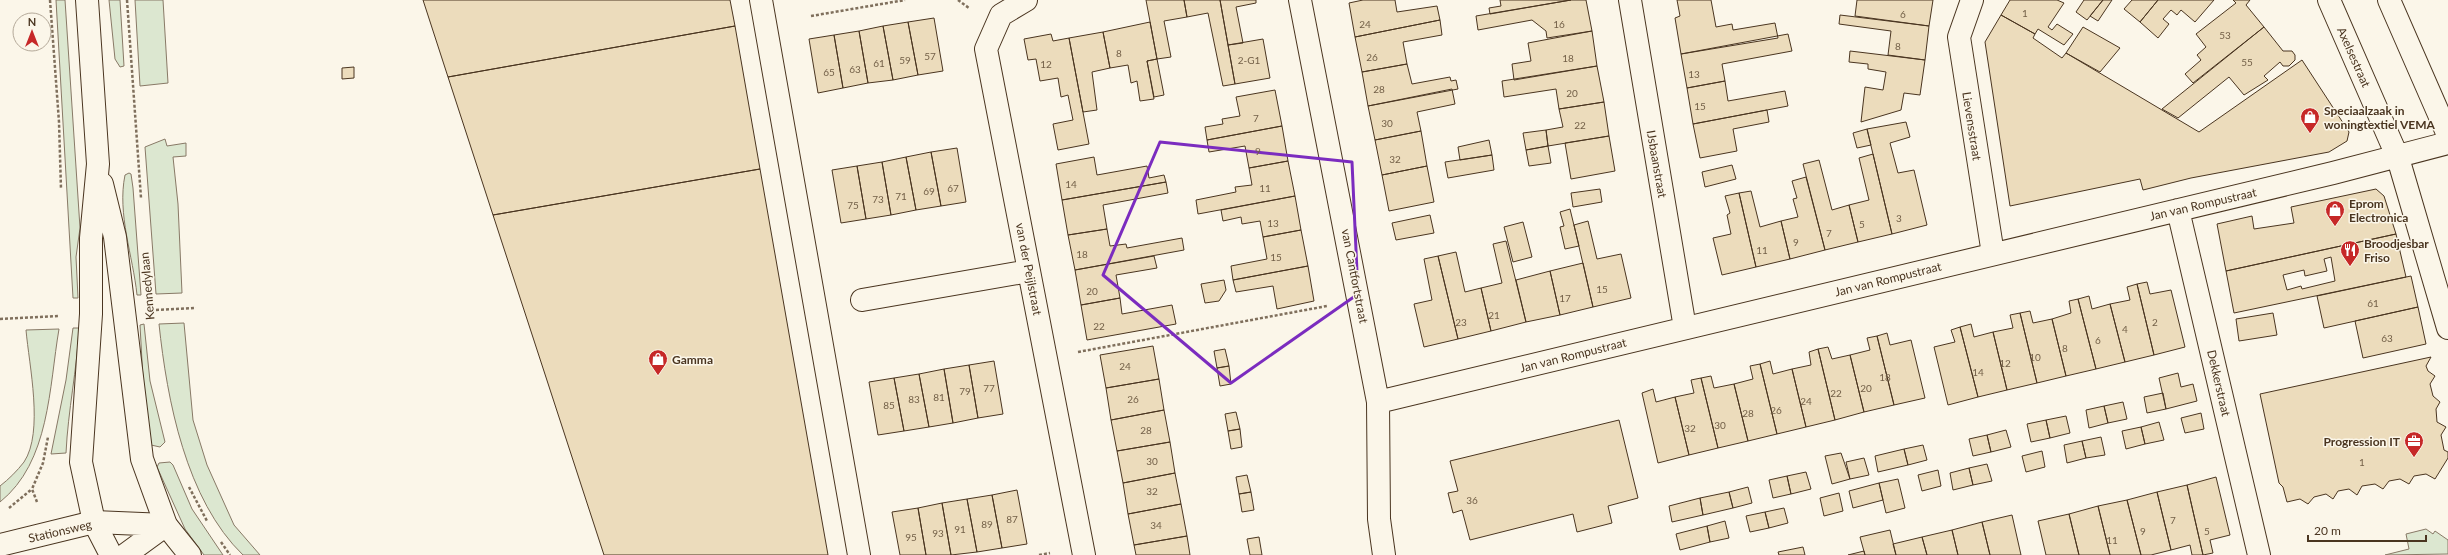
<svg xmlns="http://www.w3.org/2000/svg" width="2448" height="555" font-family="Lato,sans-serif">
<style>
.green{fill:#dce7d0;stroke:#887966}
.building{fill:#ecdcbc;stroke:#4a3520;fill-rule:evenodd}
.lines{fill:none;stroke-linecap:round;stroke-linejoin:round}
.minor-casing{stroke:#4a3520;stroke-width:24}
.major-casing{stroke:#4a3520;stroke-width:24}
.path{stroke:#7f6f5c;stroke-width:2.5;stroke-dasharray:3 2;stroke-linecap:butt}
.minor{stroke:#fbf6e9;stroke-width:22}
.major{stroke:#fbf6e9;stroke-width:22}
.marked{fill:none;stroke:#7b2cbf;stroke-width:3;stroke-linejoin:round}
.labels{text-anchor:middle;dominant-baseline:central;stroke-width:3;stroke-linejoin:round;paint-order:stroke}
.number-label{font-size:10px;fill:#725f47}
.street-label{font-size:12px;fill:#4a3520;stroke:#fbf6e9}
.poi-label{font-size:12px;font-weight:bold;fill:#4a3520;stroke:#fbf6e9;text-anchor:start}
</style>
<rect width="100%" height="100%" fill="#fbf6e9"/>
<path class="green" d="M56 0H65L80 228 76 257 78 298H73Z
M109 0H120L124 66 120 67 115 59Z
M135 0H163L168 83 140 86Z
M165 139 167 146 186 143V156L173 157 178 204 182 293 156 294 145 147Z
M129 173 131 174 133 188 141 295H137C133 256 117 214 125 175Z
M184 323 193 420 207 465 234 525 260 555H243C186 500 167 400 159 324Z
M144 324 150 381 165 442 160 447 151 445 145 416 140 325Z
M73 328H79C77 370 68 410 66 453L51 454 66 380Z
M59 329C49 387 50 462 0 502V486C9 479 17 471 24 462 44 432 29 365 26 330Z
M170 462 173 465 192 509 223 555H204L185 529 157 467 159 463Z
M2426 529 2433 534 2435 531 2448 540V554L2385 555 2409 549 2406 534Z"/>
<path class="building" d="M423 0H730L735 26 448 77Z
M1146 0H1184L1187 17 1164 21 1171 57 1157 59Z
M1184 0H1220L1235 84 1223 86 1208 13 1187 17Z
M1220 0H1256V3L1236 7 1243 43 1228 45Z
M1363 0H1395L1397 12 1437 6 1440 20 1355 37 1349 3Z
M1500 0H1571L1490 14 1489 8 1501 6Z
M1571 0H1586L1592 31 1547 38 1546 31 1532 20 1478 30 1476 16Z
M1677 0H1711L1716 27 1732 24 1733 30 1775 23 1778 38 1681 54 1675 18 1680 16Z
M1857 0H1933L1929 26 1855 16Z
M2010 0H2057L2064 3 2048 27 2052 30 2057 24 2073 34 2064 45 2038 29 2035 34 2001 15Z
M2084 0H2103L2087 20 2076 12Z
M2103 0H2112L2098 21 2090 16Z
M2132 0H2158L2140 22 2124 9Z
M2158 0H2214L2195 22 2181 10 2177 15 2171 10 2163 19 2169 24 2158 38 2140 22Z
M2233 0H2250L2246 5 2264 27 2193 83 2185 74 2201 60 2197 55 2206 47 2196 34 2236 3Z
M1840 15 1929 26 1925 60 1888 55 1891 31 1839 24Z
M2001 15 2035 34 2033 38 2062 58 2066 53 2199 132 2302 60 2349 132 2347 141 2329 152 2191 178 2143 190 2140 179 2010 206 1985 42Z
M934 18 943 71 918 75 908 22Z
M1440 20 1442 35 1403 42 1407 64 1362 72 1355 37Z
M908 22 918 75 893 80 883 26Z
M1150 22 1157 59 1147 61 1154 99 1140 101 1137 81 1131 83 1128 65 1110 68 1103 32Z
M735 26 760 169 493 215 448 77Z
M883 26 893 80 868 83 859 31Z
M2083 27 2120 48 2100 72 2066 53Z
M2264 27 2283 51H2292L2295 55V60L2289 66H2283L2280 62 2264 76 2268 80 2244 95 2229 77 2178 118 2162 109Z
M859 31 868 83 843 88 834 35Z
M1592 31 1597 66 1514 80 1512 64 1531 61 1528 43Z
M1103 32 1110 68 1092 72 1097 110 1083 112 1069 38Z
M1051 34 1053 41 1069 38 1089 144 1058 150 1053 124 1073 120 1068 95 1061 97 1058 78 1040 81 1036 59 1028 60 1024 39Z
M1788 34 1792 51 1722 64 1725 81 1687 88 1681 54Z
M834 35 843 88 818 93 809 39Z
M1263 39 1270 78 1235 84 1228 45Z
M1850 51 1925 60 1920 95 1904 93 1901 110 1861 122 1865 87 1883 90 1886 72 1868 69V64L1849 62Z
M1157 59 1164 95 1154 97 1147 61Z
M1407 64 1412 84 1450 77 1451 81 1456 80 1458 89 1368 106 1362 72Z
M1597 66 1604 102 1559 109 1556 89 1504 97 1502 81Z
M354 67V78L342 79V68Z
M1725 81 1728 101 1785 91 1788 106 1693 124 1687 88Z
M1452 89 1455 104 1417 112 1421 131 1375 140 1368 106Z
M1275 90 1282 126 1207 140 1205 127 1223 124 1222 119 1240 116 1236 97Z
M1604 102 1609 136 1548 146 1546 130 1563 127 1559 109Z
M1767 110 1769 122 1733 129 1737 151 1700 158 1693 124Z
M1906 122 1910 137 1890 143 1898 173 1914 170 1927 225 1892 234 1867 129Z
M1282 126 1288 161 1249 168 1245 146 1209 152 1207 140Z
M1867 129 1871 145 1857 148 1853 133Z
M1546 130 1548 146 1526 150 1523 133Z
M1421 131 1427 166 1382 175 1375 140Z
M1609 136 1615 171 1571 179 1565 143Z
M1489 140 1492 155 1460 160 1458 147Z
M1548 146 1551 163 1529 166 1526 150Z
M957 148 966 202 941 206 931 152Z
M931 152 941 206 916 210 906 157Z
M1873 154 1892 234 1858 242 1849 205 1869 200 1859 158Z
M1492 155 1494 170 1448 178 1445 162Z
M906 157 916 210 891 215 882 162Z
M1094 157 1097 175 1147 166 1149 178 1164 175 1166 182 1062 200 1056 164Z
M1819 160 1832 210 1849 205 1858 242 1825 250 1803 164Z
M1288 161 1295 196 1198 214 1196 200 1236 192 1235 187 1252 185 1249 168Z
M882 162 891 215 866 219 857 166Z
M1732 165 1736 179 1705 187 1702 172Z
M857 166 866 219 841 223 832 170Z
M1427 166 1434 202 1389 211 1382 175Z
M760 169 828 555H604L493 215Z
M1806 177 1825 250 1790 259 1781 221 1798 217 1793 199 1797 198 1792 181Z
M1166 182 1168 193 1103 205 1107 229 1068 235 1062 200Z
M1600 189 1602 202 1573 207 1571 193Z
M2376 189 2384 196 2396 234 2226 271 2217 224 2252 216 2254 229 2294 223 2291 207Z
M1751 191 1760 227 1781 221 1790 259 1756 267 1739 193Z
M1739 193 1756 267 1722 275 1713 238 1731 234 1727 215 1730 213 1725 196Z
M1295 196 1301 230 1263 237 1260 221 1242 224 1241 217 1223 221 1221 210Z
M1570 209 1579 246 1565 249 1560 227 1564 226 1560 212Z
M1430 215 1434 233 1396 240 1392 223Z
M1588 221 1597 259 1621 254 1631 298 1593 307 1574 225Z
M1523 222 1532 257 1513 262 1504 227Z
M1107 229 1110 246 1126 244 1127 248 1182 238 1184 250 1075 270 1068 235Z
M1301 230 1308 266 1233 280 1231 266 1267 259 1263 237Z
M2396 234 2406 277 2234 313 2226 271ZM2331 257 2335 281 2302 289 2301 286 2287 290 2283 275 2304 270 2305 276 2327 271 2324 259Z
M1506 241 1526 322 1491 331 1481 288 1502 283 1493 244Z
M1456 252 1465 292 1481 288 1491 331 1458 339 1438 256Z
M1154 256 1157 268 1116 275 1120 298 1081 305 1075 270Z
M1438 256 1458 339 1424 347 1414 304 1432 300 1424 259Z
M1583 263 1593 307 1560 315 1550 271Z
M1308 266 1314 301 1277 309 1273 286 1236 292 1233 280Z
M1550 271 1560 315 1526 322 1516 280Z
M2411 276 2418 307 2324 328 2317 296Z
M1224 280 1226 290 1219 301 1205 303 1201 284Z
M2147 282 2150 294 2171 290 2185 347 2154 355 2137 284Z
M2137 284 2154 355 2125 362 2110 304 2130 300 2127 287Z
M2089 296 2092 309 2110 304 2125 362 2096 369 2078 299Z
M1120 298 1122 314 1172 305 1176 324 1087 340 1081 305Z
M2078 299 2096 369 2066 376 2052 319 2071 313 2069 301Z
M2418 307 2426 344 2363 358 2355 321Z
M2030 311 2033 323 2052 319 2066 376 2037 383 2020 313Z
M2020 313 2037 383 2007 390 1993 332 2013 328 2010 315Z
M2273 313 2277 335 2239 341 2236 319Z
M1971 324 1974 337 1993 332 2007 390 1978 397 1960 327Z
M1960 327 1978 397 1948 405 1934 347 1955 342 1951 330Z
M1887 333 1890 345 1911 340 1925 398 1894 405 1877 336Z
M1877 336 1894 405 1864 412 1850 355 1870 350 1867 338Z
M1153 346 1159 379 1106 388 1100 355Z
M1828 347 1832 359 1850 355 1864 412 1835 420 1818 349Z
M1225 349 1229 366 1217 368 1214 351Z
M1818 349 1835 420 1806 427 1792 369 1811 365 1809 352Z
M2431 357 2426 366 2428 371 2435 376 2430 384 2433 396 2440 402 2436 409 2437 422 2446 427 2441 435 2444 450 2448 452V458L2435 479 2426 474 2414 476 2409 484 2400 479 2389 481 2383 489 2375 484 2362 486 2357 495 2349 489 2338 491 2333 499 2326 494 2314 497 2308 504 2300 499 2287 502 2283 487 2279 483 2260 394Z
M994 361 1003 414 978 418 969 365Z
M1770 361 1773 374 1792 369 1806 427 1777 434 1760 364Z
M1760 364 1777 434 1748 441 1734 384 1753 379 1750 366Z
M969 365 978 418 953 423 944 369Z
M1229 366 1231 384 1220 386 1217 368Z
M944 369 953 423 929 427 919 374Z
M2178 373 2181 387 2193 384 2197 401 2166 409 2159 378Z
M919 374 929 427 904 431 894 378Z
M1711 376 1714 388 1734 384 1748 441 1718 448 1701 378Z
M894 378 904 431 878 435 869 382Z
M1701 378 1718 448 1689 455 1675 397 1694 393 1691 380Z
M1159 379 1164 410 1111 420 1106 388Z
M1653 389 1656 402 1675 397 1689 455 1658 463 1642 393Z
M2163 393 2166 409 2147 413 2144 397Z
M2123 402 2127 419 2108 423 2104 406Z
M2104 406 2108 423 2089 428 2086 410Z
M1164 410 1170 442 1117 451 1111 420Z
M1236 412 1240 429 1228 431 1225 414Z
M2201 413 2204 429 2185 433 2181 418Z
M2066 416 2070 433 2050 438 2046 420Z
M1619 420 1638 498 1608 506 1612 523 1577 532 1573 514 1470 540 1462 510 1453 513 1448 493 1458 491 1450 461Z
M2046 420 2050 438 2031 442 2027 424Z
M2159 422 2164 440 2145 444 2141 427Z
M2141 427 2145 444 2126 449 2122 431Z
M1240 429 1242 447 1231 449 1228 431Z
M2006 430 2011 447 1991 452 1987 435Z
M1987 435 1991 452 1973 456 1969 439Z
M2101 437 2105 455 2086 458 2082 441Z
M2082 441 2086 458 2067 463 2064 445Z
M1170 442 1175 473 1123 483 1117 451Z
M1923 445 1927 460 1908 465 1904 449Z
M1904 449 1908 465 1878 472 1875 456Z
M2042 451 2045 467 2026 472 2022 456Z
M1841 453 1850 479 1832 484 1825 456Z
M1864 458 1869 475 1850 479 1846 462Z
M1987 464 1992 481 1973 485 1969 468Z
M1969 468 1973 485 1953 490 1950 473Z
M1938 470 1941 486 1922 491 1918 475Z
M1806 472 1811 489 1791 494 1787 476Z
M1175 473 1181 504 1128 514 1123 483Z
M1247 475 1251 492 1239 494 1236 477Z
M1787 476 1791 494 1773 498 1769 480Z
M2216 477 2230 535 2210 540 2213 553 2203 555 2187 485Z
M1898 479 1905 508 1886 513 1879 483Z
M1879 483 1883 500 1853 508 1849 491Z
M2187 485 2203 555H2192L2190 545 2171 550 2157 492Z
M1748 487 1752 503 1733 508 1729 492Z
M1017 490 1027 544 1002 548 992 495Z
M1251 492 1254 510 1242 512 1239 494Z
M1729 492 1733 508 1703 515 1700 498Z
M2157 492 2171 550 2151 555H2141L2127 500Z
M1839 493 1843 511 1824 516 1820 498Z
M992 495 1002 548 977 552 967 499Z
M1700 498 1703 515 1672 522 1669 506Z
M967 499 977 552 951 555 942 503Z
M2127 500 2141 555H2110L2098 506Z
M942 503 951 555H926L918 508Z
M1181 504 1187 536 1134 545 1128 514Z
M2098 506 2110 555H2079L2069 514Z
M918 508 926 555H900L892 512Z
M1784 508 1788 523 1769 528 1765 512Z
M1765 512 1769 528 1750 532 1746 516Z
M2069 514 2079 555H2046L2038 521Z
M2012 515 2021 555H1990L1982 522Z
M1725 521 1729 538 1710 542 1707 526Z
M1982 522 1990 555H1958L1952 530Z
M1707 526 1710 542 1680 550 1676 534Z
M1890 530 1896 555H1865L1860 537Z
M1952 530 1958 555H1927L1922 537Z
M1187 536 1190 555H1136L1134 545Z
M1259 537 1262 555H1250L1247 539Z
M1922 537 1927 555H1896L1893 544Z
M1803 547 1805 555H1779L1778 552Z
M1864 551 1865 555H1848Z"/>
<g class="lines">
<defs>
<path id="minor" d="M761 0 859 555
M1026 0 1001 15 986 49 1084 555
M1300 0 1378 402 1379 519 1384 555
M1630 0 1685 328
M1972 0 1959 37 1993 254
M2329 0 2398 158 2448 328
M2389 0 2448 135
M2178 210 2259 555
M862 300 1029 271
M1378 402 2333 173 2448 143
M0 545 94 522 166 525
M125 555 166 525"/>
<path id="major" d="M87 0 98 164 91 238V314L81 462 94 522 111 555
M102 184 115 237 142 459 166 525 190 555"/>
</defs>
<use href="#minor" class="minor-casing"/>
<use href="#major" class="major-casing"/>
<path class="path" d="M50 0 59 122 61 189
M127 0 141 198
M958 0 969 8
M811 16 905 0
M156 310 196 308
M0 319 59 316
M1078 352 1327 306
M189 487 207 521
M37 502 32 489 43 463 48 437
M9 508 32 489
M221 542 230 555
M1039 555 1050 553"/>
<use href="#minor" class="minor"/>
<use href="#major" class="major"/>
</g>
<path class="marked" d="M1160 142 1352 162 1358 294 1231 383 1103 275Z"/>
<defs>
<symbol id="shop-pin" viewBox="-11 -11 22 30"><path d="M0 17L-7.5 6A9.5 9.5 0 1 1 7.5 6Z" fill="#c62828" stroke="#fbf6e9"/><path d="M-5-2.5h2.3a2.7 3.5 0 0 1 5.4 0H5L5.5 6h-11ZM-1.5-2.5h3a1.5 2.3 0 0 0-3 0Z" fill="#fff"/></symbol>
<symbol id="restaurant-pin" viewBox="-11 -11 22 30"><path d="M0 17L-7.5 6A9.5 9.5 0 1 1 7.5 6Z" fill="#c62828" stroke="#fbf6e9"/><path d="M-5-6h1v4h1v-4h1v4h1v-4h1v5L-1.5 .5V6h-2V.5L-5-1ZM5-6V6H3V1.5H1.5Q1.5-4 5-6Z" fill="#fff"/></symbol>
<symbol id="office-pin" viewBox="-11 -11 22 30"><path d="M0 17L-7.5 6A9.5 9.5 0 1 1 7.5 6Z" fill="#c62828" stroke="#fbf6e9"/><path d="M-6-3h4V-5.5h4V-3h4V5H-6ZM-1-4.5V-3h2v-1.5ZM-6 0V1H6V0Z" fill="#fff"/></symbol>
</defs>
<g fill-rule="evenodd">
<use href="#shop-pin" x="2299" y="106" width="22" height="30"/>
<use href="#shop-pin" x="2324" y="199" width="22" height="30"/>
<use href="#restaurant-pin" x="2339" y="239" width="22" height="30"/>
<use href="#shop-pin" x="647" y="348" width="22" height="30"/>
<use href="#office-pin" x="2403" y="430" width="22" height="30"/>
</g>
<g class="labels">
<g class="number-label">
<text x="2025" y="13">1</text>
<text x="1903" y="14">6</text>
<text x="1365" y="24">24</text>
<text x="1559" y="24">16</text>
<text x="2225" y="35">53</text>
<text x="1898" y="46">8</text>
<text x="1119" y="53">8</text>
<text x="930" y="56">57</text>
<text x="1372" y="57">26</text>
<text x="1568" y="58">18</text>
<text x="905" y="60">59</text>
<text x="1249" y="60">2-G1</text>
<text x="2247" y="62">55</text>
<text x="879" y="63">61</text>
<text x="1046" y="64">12</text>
<text x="855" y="69">63</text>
<text x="829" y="72">65</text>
<text x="1694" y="74">13</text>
<text x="1379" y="89">28</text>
<text x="1572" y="93">20</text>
<text x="1700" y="106">15</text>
<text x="1256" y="118">7</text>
<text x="1387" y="123">30</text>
<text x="1580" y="125">22</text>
<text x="1258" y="151">9</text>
<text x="1395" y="159">32</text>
<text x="1071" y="184">14</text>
<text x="953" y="188">67</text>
<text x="1265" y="188">11</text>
<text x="929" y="191">69</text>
<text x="901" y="196">71</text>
<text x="878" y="199">73</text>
<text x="853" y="205">75</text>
<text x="1899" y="218">3</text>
<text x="1273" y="223">13</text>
<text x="1862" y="224">5</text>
<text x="1829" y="233">7</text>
<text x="1796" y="242">9</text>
<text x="1762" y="250">11</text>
<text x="1082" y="254">18</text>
<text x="1276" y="257">15</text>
<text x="1602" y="289">15</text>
<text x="1092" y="291">20</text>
<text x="1565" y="298">17</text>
<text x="2373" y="303">61</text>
<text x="1494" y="315">21</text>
<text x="1461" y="322">23</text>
<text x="2155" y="322">2</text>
<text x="1099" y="326">22</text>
<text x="2125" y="329">4</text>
<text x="2387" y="338">63</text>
<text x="2098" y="340">6</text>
<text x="2065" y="348">8</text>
<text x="2035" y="357">10</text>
<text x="2005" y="363">12</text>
<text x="1125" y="366">24</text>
<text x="1978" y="372">14</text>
<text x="1885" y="377">18</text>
<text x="989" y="388">77</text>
<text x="1866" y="388">20</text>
<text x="965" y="391">79</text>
<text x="1836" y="393">22</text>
<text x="939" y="397">81</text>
<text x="914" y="399">83</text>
<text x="1133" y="399">26</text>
<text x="1806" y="401">24</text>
<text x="889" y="405">85</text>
<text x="1776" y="410">26</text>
<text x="1748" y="413">28</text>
<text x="1720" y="425">30</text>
<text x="1690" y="428">32</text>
<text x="1146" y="430">28</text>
<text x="1152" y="461">30</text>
<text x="2362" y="462">1</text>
<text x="1152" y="491">32</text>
<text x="1472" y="500">36</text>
<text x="1012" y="519">87</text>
<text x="2173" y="520">7</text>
<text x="987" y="524">89</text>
<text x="1156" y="525">34</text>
<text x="960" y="529">91</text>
<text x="2143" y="531">9</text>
<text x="2207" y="531">5</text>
<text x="938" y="533">93</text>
<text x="911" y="537">95</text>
<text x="2112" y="540">11</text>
</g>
<g class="street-label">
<text transform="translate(2354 57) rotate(66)">Axelsestraat</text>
<text transform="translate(1972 126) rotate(81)">Lievensstraat</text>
<text transform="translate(1657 164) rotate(80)">IJsbaanstraat</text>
<text transform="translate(2203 204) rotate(-13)">Jan van Rompustraat</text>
<text transform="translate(1029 269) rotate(79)">van der Peijlstraat</text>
<text transform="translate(1355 276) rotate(79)">van Cantfortstraat</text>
<text transform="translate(1888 279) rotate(-14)">Jan van Rompustraat</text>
<text transform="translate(147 286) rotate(-95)">Kennedylaan</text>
<text transform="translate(1573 355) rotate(-14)">Jan van Rompustraat</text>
<text transform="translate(2219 383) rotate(77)">Dekkerstraat</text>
<text transform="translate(60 531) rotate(-13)">Stationsweg</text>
</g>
<g class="poi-label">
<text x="2324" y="110">Speciaalzaak in<tspan x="2324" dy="14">woningtextiel VEMA</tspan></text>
<text x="2349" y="203">Eprom<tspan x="2349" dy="14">Electronica</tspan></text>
<text x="2364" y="243">Broodjesbar<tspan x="2364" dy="14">Friso</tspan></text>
<text x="672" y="359">Gamma</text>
<text x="2400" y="441" text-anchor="end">Progression IT</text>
</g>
</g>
<g transform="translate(32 32)"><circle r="19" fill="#fbf6e9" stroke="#b4a999"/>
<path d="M0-3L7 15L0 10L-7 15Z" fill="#c62828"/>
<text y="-6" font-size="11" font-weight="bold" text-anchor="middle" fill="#4a3520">N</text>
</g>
<path d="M2308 535v6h118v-6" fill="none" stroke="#4a3520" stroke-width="2"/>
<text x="2314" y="535" font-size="12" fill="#4a3520" stroke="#fbf6e9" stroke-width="3" paint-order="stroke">20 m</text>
</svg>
